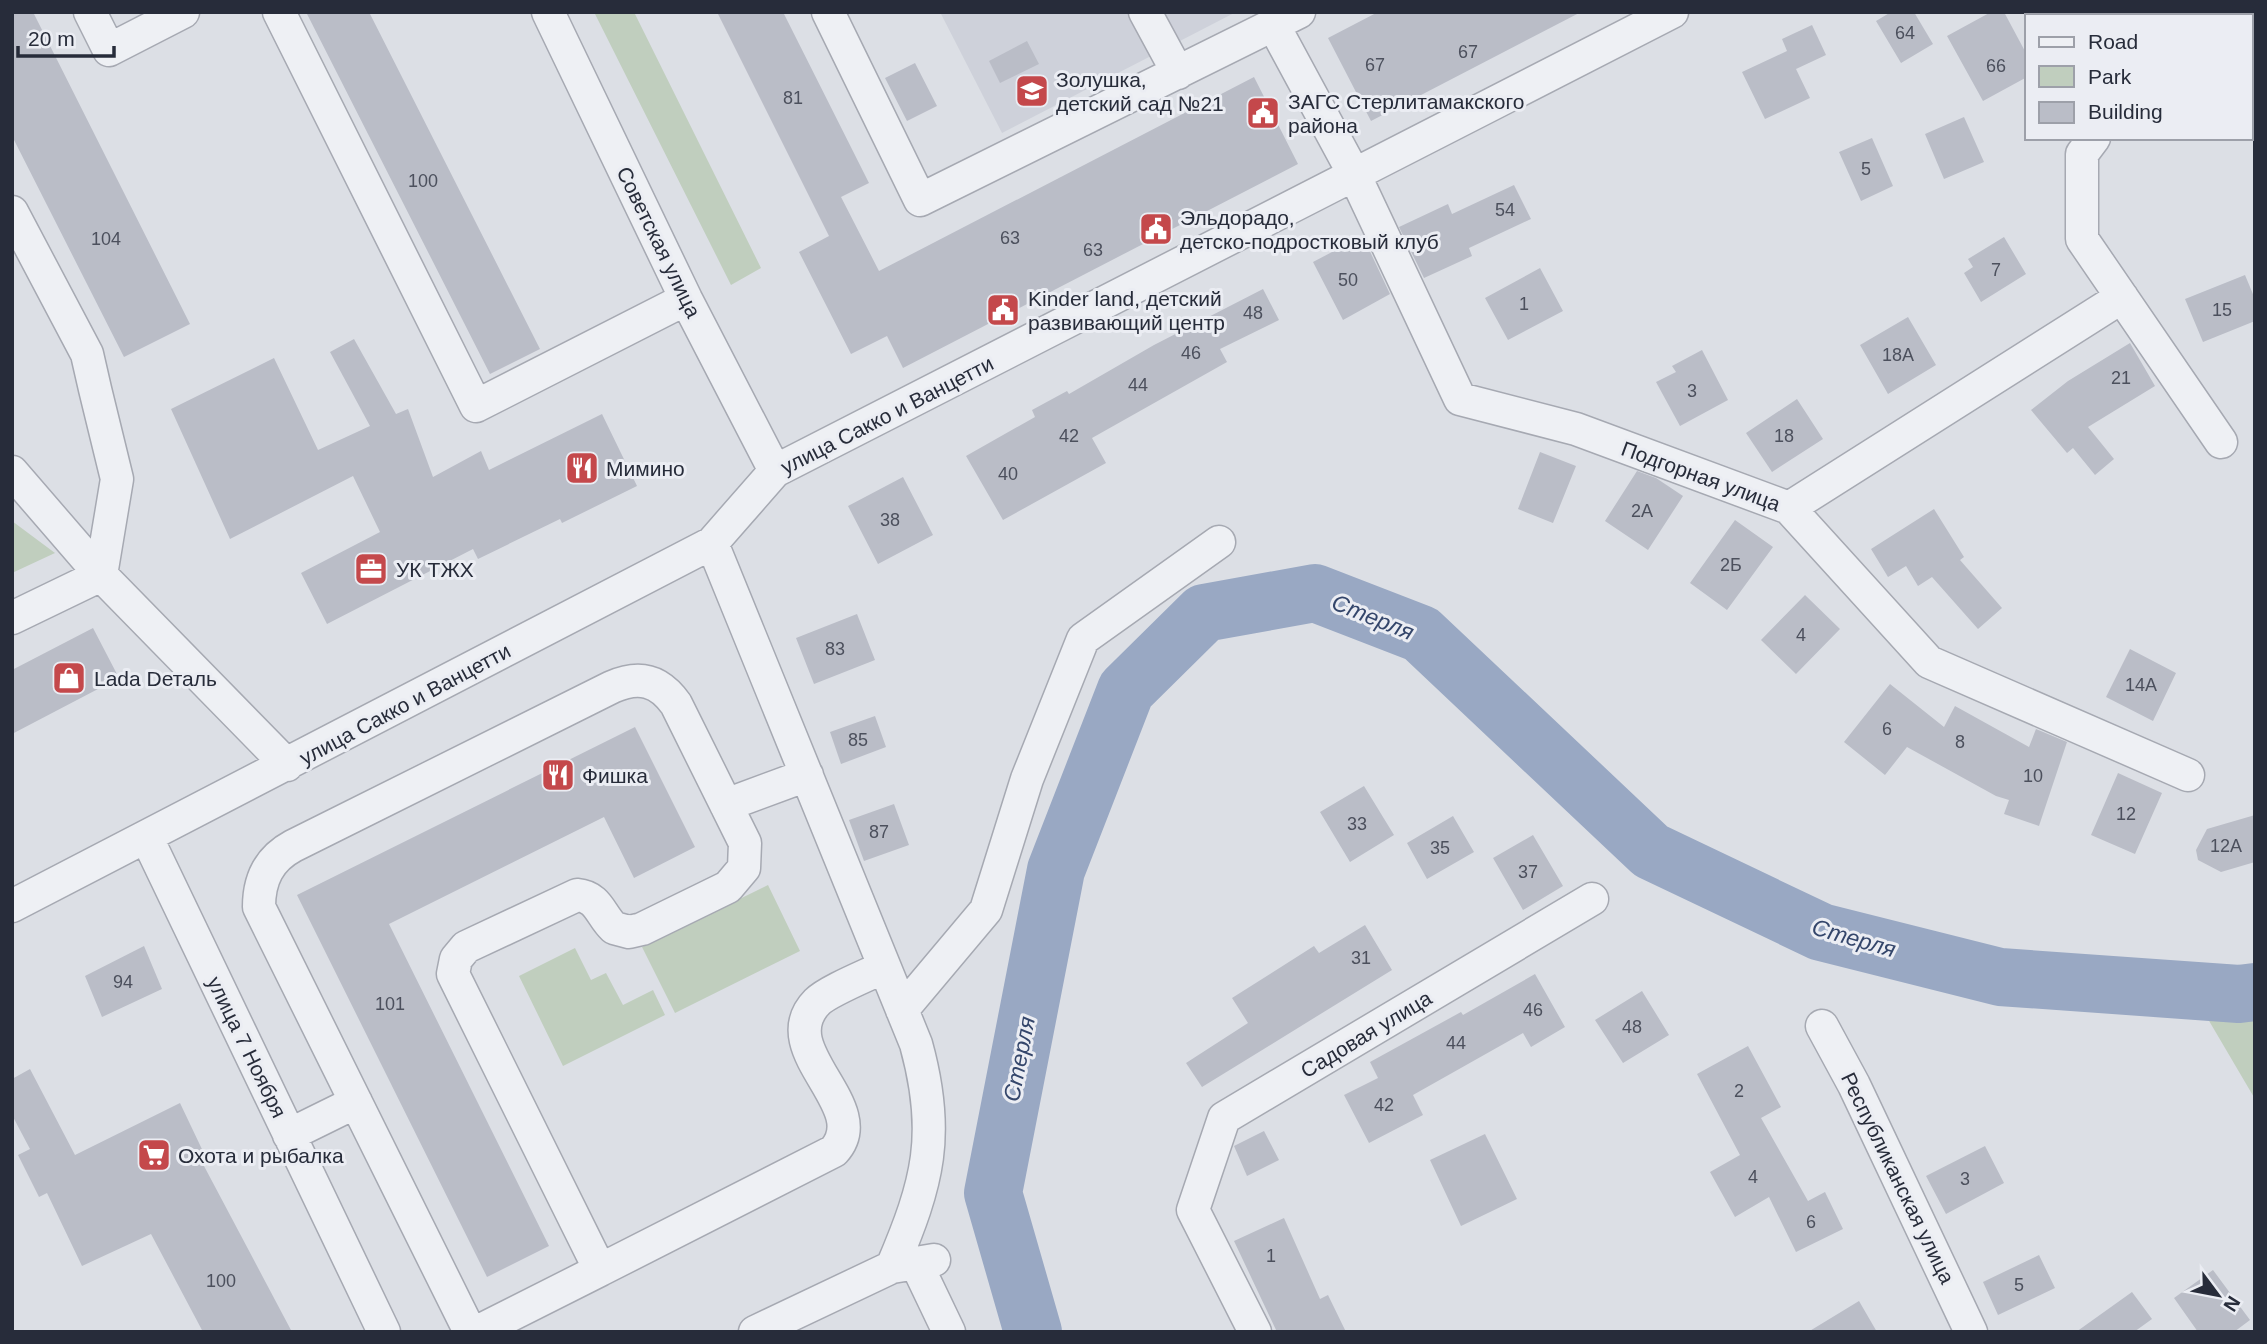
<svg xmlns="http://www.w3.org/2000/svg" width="2267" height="1344" font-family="Arial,sans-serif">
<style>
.built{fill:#ced1da}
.green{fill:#c0cebe}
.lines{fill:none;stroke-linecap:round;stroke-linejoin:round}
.river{stroke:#99a8c3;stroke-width:58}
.building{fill:#babdc7}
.minor-casing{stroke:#a6a9b2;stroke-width:35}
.minor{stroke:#eef0f4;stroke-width:32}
.labels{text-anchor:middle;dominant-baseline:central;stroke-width:6;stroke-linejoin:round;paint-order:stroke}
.number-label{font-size:18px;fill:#4c505d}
.poi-label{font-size:21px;fill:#272c3a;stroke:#ebedf3;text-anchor:start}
.street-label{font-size:21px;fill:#272c3a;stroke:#ebedf3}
.water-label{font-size:23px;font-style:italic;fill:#34466b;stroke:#ebedf3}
</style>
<rect width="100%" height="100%" fill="#dcdfe5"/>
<path class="built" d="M940 12H1236L1002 133Z"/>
<path class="green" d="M594 12H634L761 268 731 285Z
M12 521 55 553 12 573Z
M768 885 800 951 675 1013 642 947Z
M575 948 591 980 606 973 623 1005 653 990 665 1015 563 1066 519 976Z
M2255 1007V1099L2205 1014Z"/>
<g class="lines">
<path class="river" d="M2210 12 2211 16
M2251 67 2255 70
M1033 1332 993 1193 1056 870 1126 690 1204 613 1315 593 1421 634 1651 851 1821 932 2000 977 2239 994 2255 992"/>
</g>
<path class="building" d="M12 12H33L190 324 124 357 12 136Z
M306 12H369L540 349 490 374Z
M717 12H783L869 183 841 197 879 271 1254 77 1298 164 903 368 887 336 851 354 799 252 829 236Z
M1378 12H1581L1371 121 1328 38Z
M1891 12H1914L1933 44 1901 63 1876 21Z
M1991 12H2004L2027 55V77L1983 101 1947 36Z
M1812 25 1826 55 1796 69 1810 98 1765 119 1742 72 1787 51 1782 39Z
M1027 41 1039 64 1000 83 989 61Z
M915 63 937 106 907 121 885 78Z
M1964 117 1984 162 1944 179 1925 134Z
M1872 138 1893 186 1861 201 1839 152Z
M1514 185 1531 219 1469 248 1472 256 1424 278 1399 227 1448 204 1452 214Z
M2004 237 2026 274 1981 302 1964 273 1973 267 1968 259Z
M1353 241 1356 248 1366 243 1390 294 1343 320 1313 262Z
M1540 268 1563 311 1508 340 1485 298Z
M2245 275 2255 299V321L2203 342 2185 299Z
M1263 289 1279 320 1220 349 1227 362 1092 438 1106 463 1003 520 966 456 1035 417 1032 410 1067 391 1069 394 1154 345Z
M1908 317 1936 365 1888 394 1860 345Z
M354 339 396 414 408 409 433 477 481 451 489 470 602 414 637 486 562 523 560 519 478 559 473 549 327 624 301 573 380 532 353 476 230 539 171 409 274 358 318 450 370 426 330 352Z
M2130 343 2155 386 2088 427 2114 459 2095 475 2073 448 2067 453 2031 410 2068 381Z
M1702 350 1728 400 1680 426 1656 382 1676 372 1672 366Z
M1797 399 1823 439 1772 472 1746 433Z
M1540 452 1576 466 1553 523 1518 509Z
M1637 471 1656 478 1683 496 1648 550 1605 521Z
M903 477 933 535 878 564 848 506Z
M1934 509 1964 557 1960 560 2002 608 1978 629 1932 577 1918 586 1906 566 1888 577 1871 549Z
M1735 520 1773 547 1727 610 1690 583Z
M1805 595 1840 629 1796 674 1761 640Z
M857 614 875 660 814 684 796 638Z
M93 628 119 678 12 734V670Z
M2130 649 2176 673 2153 721 2106 697Z
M1890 684 1944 727 1955 706 2029 747 2036 729 2067 742 2039 826 2004 814 2009 800 1996 796 1907 747 1885 775 1844 742Z
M875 716 886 747 841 764 830 732Z
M635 727 695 847 634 878 604 817 389 924 549 1246 487 1277 297 895Z
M2118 773 2162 793 2135 854 2091 835Z
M1364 786 1394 835 1350 862 1320 812Z
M894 804 909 845 864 861 849 820Z
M2255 815V862L2221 872 2198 860 2196 850 2207 829Z
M1453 816 1474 852 1427 879 1407 843Z
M1533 835 1563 886 1523 910 1493 858Z
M1365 925 1392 970 1202 1087 1186 1063 1248 1023 1232 998 1314 946 1319 953Z
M144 946 162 989 102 1017 85 976Z
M1535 974 1565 1027 1531 1047 1523 1033 1413 1095 1423 1115 1369 1143 1344 1095 1378 1078 1370 1062 1461 1012 1463 1015Z
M1642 991 1669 1035 1623 1063 1595 1020Z
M1748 1046 1781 1107 1761 1118 1808 1201 1825 1192 1843 1229 1796 1252 1769 1197 1735 1217 1710 1172 1740 1155 1697 1074Z
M30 1069 75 1155 180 1103 209 1164 204 1166 292 1332H203L151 1234 82 1266 47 1193 39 1197 18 1155 30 1149 12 1115V1079Z
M1264 1131 1279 1160 1247 1176 1234 1146Z
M1485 1134 1517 1199 1461 1226 1430 1160Z
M1985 1146 2004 1183 1946 1214 1926 1176Z
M1284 1218 1320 1299 1328 1295 1346 1332H1277L1234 1241Z
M2039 1255 2055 1288 1998 1315 1983 1282Z
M2213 1270 2250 1320 2234 1332H2198L2174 1298Z
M2132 1292 2152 1319 2134 1332H2076Z
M1859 1301 1877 1332H1808Z"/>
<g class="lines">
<defs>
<path id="minor" d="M90 12 109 50 183 12
M279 12 476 406 686 299
M548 12 686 299 775 471
M828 12 920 200 1299 12
M1145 12 1178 73
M2100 12 2102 16
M1274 26 1355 176 1460 399 1576 429 1789 508 1929 662 2188 775
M2094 138 2082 154V239L2221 442
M12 212 87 354 95 389 117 479 101 575 12 618
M12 472 101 575 287 765
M1789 508 2122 297
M712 543 916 1044C941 1134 928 1183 892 1267
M726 805 807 775
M147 838 384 1332
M12 906 712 543 775 471 1672 12
M902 1010 986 910 1027 779 1083 639 1219 542
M1822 1026 1854 1085 1971 1332
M289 1135 356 1102
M916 1263 949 1332
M600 1270 834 1151C875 1106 770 1050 817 1002 828 991 868 975 884 967
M470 1332 259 907C259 879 269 859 293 846L612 687C639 675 659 680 676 704L745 843 744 868 728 887 642 929 629 932 614 928C600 915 599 897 577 895L466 947 456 959 453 974 600 1270 477 1332
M755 1332 892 1267 934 1260
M1255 1332 1193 1210 1224 1118 1592 899"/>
</defs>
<use href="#minor" class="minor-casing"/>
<use href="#minor" class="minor"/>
</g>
<defs>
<symbol id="school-square" viewBox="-11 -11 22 22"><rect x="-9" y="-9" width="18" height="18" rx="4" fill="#c4484b" stroke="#ebedf3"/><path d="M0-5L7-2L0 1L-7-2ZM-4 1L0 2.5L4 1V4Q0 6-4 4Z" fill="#fff"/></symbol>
<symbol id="civic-square" viewBox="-11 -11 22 22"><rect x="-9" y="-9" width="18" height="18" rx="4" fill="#c4484b" stroke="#ebedf3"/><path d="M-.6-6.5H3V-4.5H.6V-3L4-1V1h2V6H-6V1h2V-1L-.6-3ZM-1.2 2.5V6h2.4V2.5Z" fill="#fff"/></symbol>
<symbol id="restaurant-square" viewBox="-11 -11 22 22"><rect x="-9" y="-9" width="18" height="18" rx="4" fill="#c4484b" stroke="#ebedf3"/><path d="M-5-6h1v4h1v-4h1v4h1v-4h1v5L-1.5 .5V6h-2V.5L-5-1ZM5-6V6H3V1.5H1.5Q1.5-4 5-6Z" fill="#fff"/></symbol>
<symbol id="office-square" viewBox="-11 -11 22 22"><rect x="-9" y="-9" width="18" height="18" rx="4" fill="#c4484b" stroke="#ebedf3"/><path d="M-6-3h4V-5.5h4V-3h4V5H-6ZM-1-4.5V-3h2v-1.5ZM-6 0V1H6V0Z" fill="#fff"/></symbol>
<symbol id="shop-square" viewBox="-11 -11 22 22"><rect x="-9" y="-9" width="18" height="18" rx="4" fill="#c4484b" stroke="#ebedf3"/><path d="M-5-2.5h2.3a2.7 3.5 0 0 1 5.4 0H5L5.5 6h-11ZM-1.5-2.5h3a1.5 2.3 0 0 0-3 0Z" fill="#fff"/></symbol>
<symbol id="supermarket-square" viewBox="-11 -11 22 22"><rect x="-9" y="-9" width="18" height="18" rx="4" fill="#c4484b" stroke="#ebedf3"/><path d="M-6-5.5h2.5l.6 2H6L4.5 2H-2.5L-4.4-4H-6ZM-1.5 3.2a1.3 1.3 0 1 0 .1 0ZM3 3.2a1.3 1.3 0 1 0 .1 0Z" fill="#fff"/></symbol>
</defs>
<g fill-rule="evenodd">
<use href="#school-square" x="1013" y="72" width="38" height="38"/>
<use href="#civic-square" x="1244" y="94" width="38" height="38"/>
<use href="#civic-square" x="1137" y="210" width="38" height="38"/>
<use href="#civic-square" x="984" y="291" width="38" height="38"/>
<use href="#restaurant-square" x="563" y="449" width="38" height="38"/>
<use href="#office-square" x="352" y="550" width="38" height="38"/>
<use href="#shop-square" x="50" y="659" width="38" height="38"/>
<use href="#restaurant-square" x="539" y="756" width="38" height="38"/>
<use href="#supermarket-square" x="135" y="1136" width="38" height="38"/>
</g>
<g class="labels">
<g class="number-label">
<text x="1905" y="33">64</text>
<text x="1468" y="52">67</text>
<text x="1375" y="65">67</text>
<text x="1996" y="66">66</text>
<text x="793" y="98">81</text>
<text x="1866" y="169">5</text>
<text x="423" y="181">100</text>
<text x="1505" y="210">54</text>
<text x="1010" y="238">63</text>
<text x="106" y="239">104</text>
<text x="1093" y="250">63</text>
<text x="1996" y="270">7</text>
<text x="1348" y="280">50</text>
<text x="1524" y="304">1</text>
<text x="2222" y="310">15</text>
<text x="1253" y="313">48</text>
<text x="1191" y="353">46</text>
<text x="1898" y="355">18А</text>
<text x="2121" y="378">21</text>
<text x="1138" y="385">44</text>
<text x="1692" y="391">3</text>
<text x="1069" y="436">42</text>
<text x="1784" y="436">18</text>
<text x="1008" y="474">40</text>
<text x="1642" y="511">2А</text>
<text x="890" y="520">38</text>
<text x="1731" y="565">2Б</text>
<text x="1801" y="635">4</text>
<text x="835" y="649">83</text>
<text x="2141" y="685">14А</text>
<text x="1887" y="729">6</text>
<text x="858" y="740">85</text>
<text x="1960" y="742">8</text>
<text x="2033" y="776">10</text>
<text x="2126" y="814">12</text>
<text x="1357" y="824">33</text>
<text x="879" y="832">87</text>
<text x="2226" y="846">12А</text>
<text x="1440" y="848">35</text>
<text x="1528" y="872">37</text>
<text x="1361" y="958">31</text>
<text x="123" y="982">94</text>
<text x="390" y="1004">101</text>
<text x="1533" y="1010">46</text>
<text x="1632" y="1027">48</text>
<text x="1456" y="1043">44</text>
<text x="1739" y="1091">2</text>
<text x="1384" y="1105">42</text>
<text x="1753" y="1177">4</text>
<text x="1965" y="1179">3</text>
<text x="1811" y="1222">6</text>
<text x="1271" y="1256">1</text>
<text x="221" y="1281">100</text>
<text x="2019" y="1285">5</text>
</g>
<g class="poi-label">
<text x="1056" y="79">Золушка,<tspan x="1056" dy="24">детский сад №21</tspan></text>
<text x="1288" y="101">ЗАГС Стерлитамакского<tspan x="1288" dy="24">района</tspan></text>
<text x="1180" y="217">Эльдорадо,<tspan x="1180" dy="24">детско-подростковый клуб</tspan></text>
<text x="1028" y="298">Kinder land, детский<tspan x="1028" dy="24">развивающий центр</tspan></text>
<text x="606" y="468">Мимино</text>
<text x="396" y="569">УК ТЖХ</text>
<text x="94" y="678">Lada Dеталь</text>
<text x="582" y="775">Фишка</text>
<text x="178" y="1155">Охота и рыбалка</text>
</g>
<g class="street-label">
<text transform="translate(659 242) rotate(64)">Советская улица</text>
<text transform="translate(887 415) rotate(-27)">улица Сакко и Ванцетти</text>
<text transform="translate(1701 476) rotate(20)">Подгорная улица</text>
<text transform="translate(405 704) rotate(-28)">улица Сакко и Ванцетти</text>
<text transform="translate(1366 1034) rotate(-31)">Садовая улица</text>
<text transform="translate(247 1047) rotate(64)">улица 7 Ноября</text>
<text transform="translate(1898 1178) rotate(64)">Республиканская улица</text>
</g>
<g class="water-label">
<text transform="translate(1373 617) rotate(22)">Стерля</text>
<text transform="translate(1854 938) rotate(16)">Стерля</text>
<text transform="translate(1019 1059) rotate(-79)">Стерля</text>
</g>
</g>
<rect width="2267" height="1344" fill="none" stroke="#272c3a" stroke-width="28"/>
<rect x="2025" y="14" width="228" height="126" fill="#ebedf3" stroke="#9da0a9" stroke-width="2"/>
<rect x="2039" y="37" width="35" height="10" fill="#eef0f4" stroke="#9da0a9" stroke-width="2"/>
<text x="2088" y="49" font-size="21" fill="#272c3a">Road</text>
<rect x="2039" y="66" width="35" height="21" fill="#c0cebe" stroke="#9da0a9" stroke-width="2"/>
<text x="2088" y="84" font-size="21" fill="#272c3a">Park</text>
<rect x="2039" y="102" width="35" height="21" fill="#babdc7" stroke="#9da0a9" stroke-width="2"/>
<text x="2088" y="119" font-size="21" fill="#272c3a">Building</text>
<g transform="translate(2218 1295) rotate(122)" stroke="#ebedf3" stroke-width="5" paint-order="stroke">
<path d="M0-5L12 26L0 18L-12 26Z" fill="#272c3a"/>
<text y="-10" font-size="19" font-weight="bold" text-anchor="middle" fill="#272c3a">N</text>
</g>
<path d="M18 46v10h96v-10" fill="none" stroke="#272c3a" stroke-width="3.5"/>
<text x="28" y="46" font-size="21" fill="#272c3a" stroke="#ebedf3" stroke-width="5" paint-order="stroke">20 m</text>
</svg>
